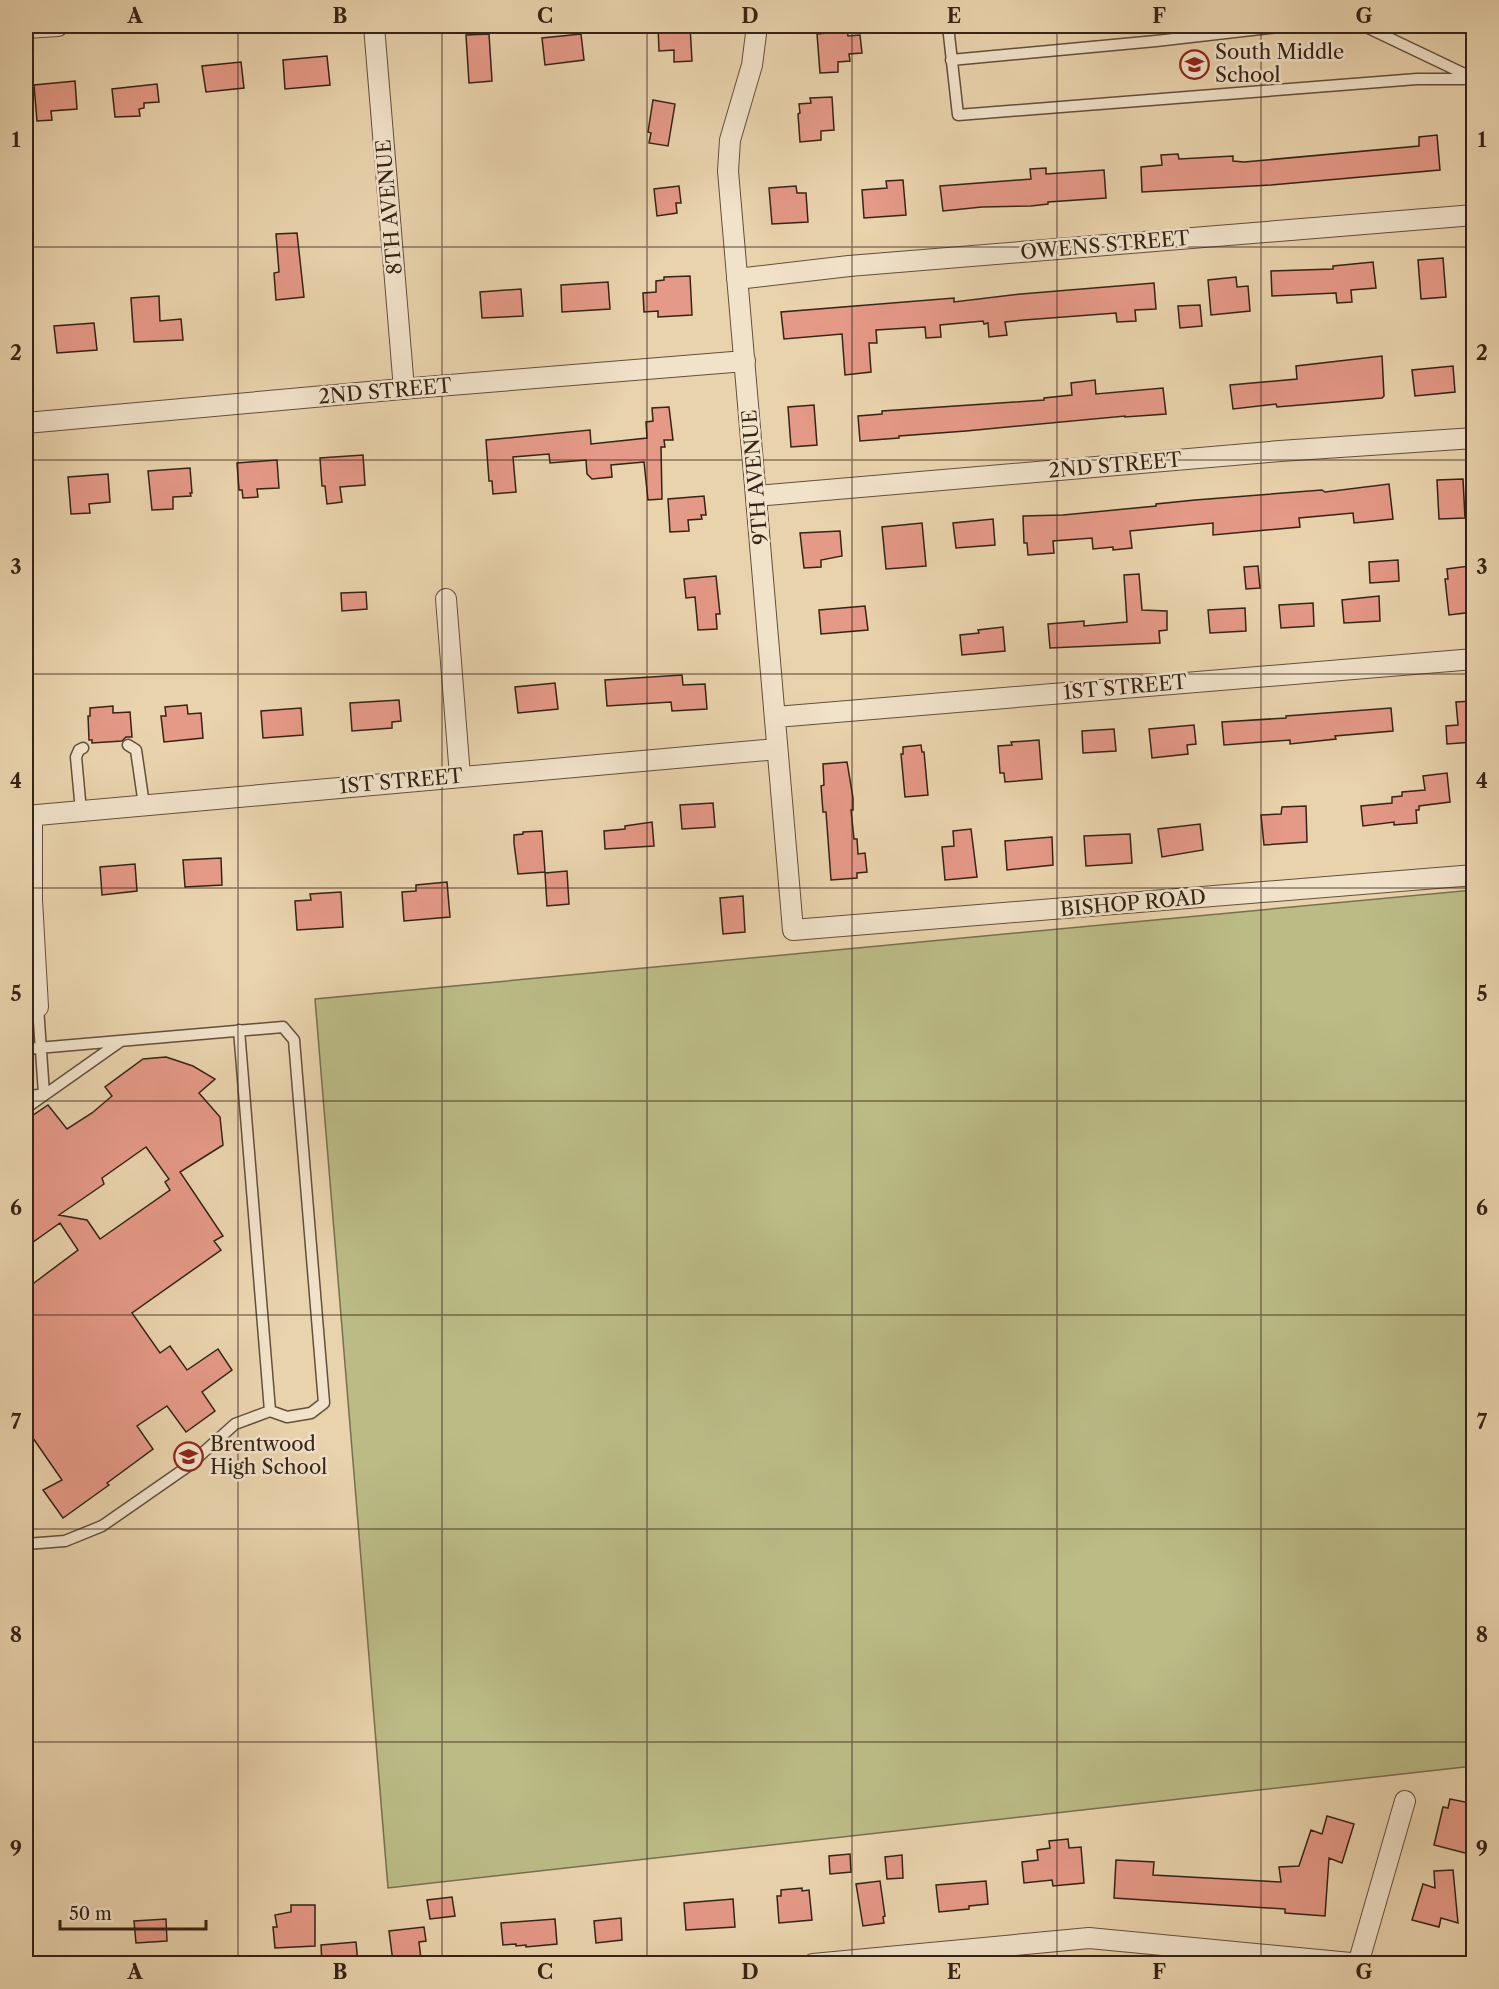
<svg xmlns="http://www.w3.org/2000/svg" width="1499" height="1989" font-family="'Libre Caslon Text',serif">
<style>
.green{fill:#bbbb86;stroke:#786f4e;stroke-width:1.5}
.building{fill:#e59987;stroke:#362315;stroke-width:1.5;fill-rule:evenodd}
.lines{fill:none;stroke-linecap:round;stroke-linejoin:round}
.service-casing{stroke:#634f3b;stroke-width:13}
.minor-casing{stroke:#634f3b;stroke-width:22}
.service{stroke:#f1e2ca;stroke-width:10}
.minor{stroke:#f1e2ca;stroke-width:20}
.grid{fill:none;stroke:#362315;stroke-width:1.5;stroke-opacity:0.55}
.labels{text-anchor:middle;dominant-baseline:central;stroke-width:5;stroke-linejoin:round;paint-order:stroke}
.poi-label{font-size:20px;fill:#362315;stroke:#f1e2ca;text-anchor:start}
.street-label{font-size:20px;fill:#362315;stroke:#f1e2ca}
.neatline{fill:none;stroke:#362315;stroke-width:2}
.grid-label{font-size:20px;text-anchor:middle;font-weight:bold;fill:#362315}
</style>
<rect width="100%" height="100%" fill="#e9d3ad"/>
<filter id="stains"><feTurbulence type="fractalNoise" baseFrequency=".00333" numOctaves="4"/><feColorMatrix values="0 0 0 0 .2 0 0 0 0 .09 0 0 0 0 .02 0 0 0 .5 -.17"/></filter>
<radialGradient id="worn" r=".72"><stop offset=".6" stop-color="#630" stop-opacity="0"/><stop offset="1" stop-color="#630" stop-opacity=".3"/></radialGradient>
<path class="green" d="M1473 890V1766L388 1888 315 999Z"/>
<path class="building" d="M658 26H690L692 61 674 62V50L659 51Z
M847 31 848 36 860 35 862 53 849 54 850 61 838 62V72L820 73 817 34Z
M489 34 492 81 469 83 466 35Z
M581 34 584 60 545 65 542 38Z
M327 56 330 85 285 89 283 60Z
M241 62 244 88 206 92 202 66Z
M75 81 77 109 51 111 52 120 37 121 34 85Z
M157 84 159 102 144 103V108L139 109 140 116 115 117 112 89Z
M832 97 834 130 821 131V140L800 142 798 114 800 113 799 104 811 103 810 98Z
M653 100 675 104 668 146 649 143 651 133 648 132Z
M1437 135 1440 170 1271 185 1142 192 1141 167 1162 165 1161 155 1178 154 1179 159 1233 156V161L1244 162 1419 146V137Z
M1046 168V174L1104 170 1106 198 1048 202V204L1031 206 982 207 943 211 940 186 1031 179 1030 169Z
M903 180 906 215 864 218 862 190 887 188 886 181Z
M679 186 681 203H676L677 213 657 216 654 189Z
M796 186 797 193H806L808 222 772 224 769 188Z
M297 233 304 297 276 300 274 273 279 272 276 234Z
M1443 258 1446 297 1421 299 1418 260Z
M1373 262 1376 288 1351 290 1352 302 1337 303 1336 293 1272 296 1271 271 1333 269V266Z
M690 276 692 315 658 317V311L644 312 643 293 656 292V281L664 280V277Z
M1236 277 1237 287 1248 286 1250 311 1211 315 1208 280Z
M608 282 610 309 562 312 561 285Z
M1154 283 1156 309 1135 310 1136 321 1117 322 1116 313 1024 320 1005 322 1007 335 989 337 988 323 984 324 983 321 940 325 941 337 926 338 925 327 876 330 877 343H869L871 372 845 375 842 334 784 339 781 312 954 298V302L1021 294Z
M521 289 523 316 482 318 480 292Z
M159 296 160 321 181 319 183 340 134 342 131 298Z
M1200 305 1202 326 1180 328 1178 306Z
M94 323 97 350 57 353 54 326Z
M1382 356 1384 396 1382 398 1277 407 1276 404 1233 409 1230 385 1297 379 1296 366Z
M1453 366 1455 392 1415 396 1412 370Z
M1095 380 1096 394 1163 388 1166 414 1125 417V416L966 431 899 436V438L860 441 858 416 882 414V411L1044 400V398L1072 395 1071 383Z
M814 405 817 445 791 447 788 407Z
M669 407 673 440H664L665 447H661L662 499 648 500 644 462 611 465 612 477 592 479 587 474 586 460 550 463 549 454 513 457 516 492 493 494 492 481H489L486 440 590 430 591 444 647 438 646 422 653 421 652 408Z
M363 455 365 485 340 487 342 502 327 504 325 486H322L320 458Z
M277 460 279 488 257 489 258 497 243 498 242 490H239L237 463Z
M190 468 192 493H190L191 496 173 497V509L152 510 148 471Z
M108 474 110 502 89 504 90 513 71 514 68 477Z
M1463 479 1465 518 1439 519 1437 480Z
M1389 484 1393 519 1354 523 1353 513 1299 518 1300 527 1213 535V523L1130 531 1132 548 1113 550V547L1093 549 1092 538 1053 541 1054 553 1028 555 1027 543H1024L1023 516 1063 515 1156 506V504L1195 500 1322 490 1325 492Z
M704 496 706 515H701L702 519 688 520 689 531 670 532 668 499Z
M993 519 995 545 956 548 953 523Z
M922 523 926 566 886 569 882 527Z
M840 531 842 556 821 560V567L804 568 800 533Z
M1398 560 1399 581 1370 583 1369 562Z
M1258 566 1260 588 1246 589 1244 567Z
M1469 566 1470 577H1473V592H1471L1473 612 1449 615 1445 579H1448L1447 569Z
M1139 574 1142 610 1167 611V630L1159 631 1160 643 1050 648 1048 624 1084 621V626L1127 622 1124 575Z
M716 576 720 614H716L717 629 698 630 695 597 686 598 684 579Z
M366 592 367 609 342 611 341 593Z
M1379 596 1380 621 1344 623 1342 600Z
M1313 603 1314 626 1281 628 1279 605Z
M865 606 868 630 821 634 819 610Z
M1245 608 1246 631 1210 633 1208 610Z
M1003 627 1005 651 962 655 960 635 979 633 978 630Z
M682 675 683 685 705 684 707 709 672 711 671 702 607 706 605 680Z
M555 683 558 709 518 713 515 687Z
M399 700 401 721 392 722V728L352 731 350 703Z
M1473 701V742L1447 744 1446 726 1458 725 1456 702Z
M187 705 188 714 201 713 203 738 164 742 161 716H166L165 707Z
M113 706V713L130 712 132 737H126L122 741 92 743V740H89L88 716H90V708Z
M301 708 303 735 263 738 261 711Z
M1391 708 1393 731 1335 736 1336 739 1290 744V740L1224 745 1222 722 1286 718V716Z
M1194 725 1196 744 1187 745 1188 754 1152 758 1149 729Z
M1114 729 1116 751 1083 753 1082 731Z
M1039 740 1042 779 1005 782 1004 773H1000L998 746 1012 745 1011 742Z
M921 745 922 752H924L928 795 905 797 901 754H903V747Z
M847 762 853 798V810H851L854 839H857L858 854 865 853 867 872 857 873V878L831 880 826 812H823L821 786 824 785 823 764Z
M1447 773 1450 802 1419 806V810H1416L1417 823 1394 825V822L1363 826 1361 806 1392 803V797L1402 796V792L1425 790 1423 776Z
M713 803 715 827 682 829 680 805Z
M1306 806 1307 842 1264 845 1261 815 1281 814 1282 807Z
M652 822 654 846 605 849 604 831 625 829V826Z
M1200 824 1203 850 1162 857 1158 829Z
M971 829 977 877 945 880 942 847 954 846 953 831Z
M542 831 545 872 518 874 514 843V835L523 834V832Z
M1130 834 1132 863 1086 866 1084 836Z
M1052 837 1053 865 1007 870 1005 841Z
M221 858 222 885 185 887 183 860Z
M135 864 137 891 102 895 100 867Z
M567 871 569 904 547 906 545 873Z
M447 882 450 917 404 921 402 892 416 891V885Z
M341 892 343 927 297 930 295 901 311 900 310 894Z
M743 896 745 932 723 934 720 898Z
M166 1057 193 1066 215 1079 199 1093 220 1117 223 1145 180 1172 223 1236 214 1241 221 1250 132 1313 160 1353 170 1346 187 1370 218 1349 232 1370 202 1392 215 1411 186 1432 167 1406 137 1426 153 1449 107 1483 109 1485 63 1518 43 1490 62 1480 26 1428V1289L78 1250 60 1223 26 1247V1120L48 1105 67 1129 92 1113 112 1096 105 1087 143 1059ZM146 1147 169 1179 165 1182 170 1190 100 1239 87 1220 59 1215 104 1184 102 1178Z
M1450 1799 1470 1803 1467 1814 1470 1815 1468 1823 1473 1824V1855L1434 1845 1443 1807 1448 1808Z
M1327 1816 1354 1824 1342 1863 1329 1858 1325 1916 1285 1913V1909L1114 1898 1116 1860 1154 1862 1153 1875 1281 1882 1279 1867 1299 1866 1311 1830 1322 1834Z
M1068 1839 1069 1848 1081 1847 1084 1883 1053 1886 1052 1880 1024 1883 1022 1862 1038 1860 1037 1850 1050 1848 1049 1841Z
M850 1854 851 1872 830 1874 829 1856Z
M902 1855 903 1878 887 1879 885 1857Z
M1453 1870 1458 1923 1441 1918 1439 1927 1412 1920 1423 1884 1435 1888 1434 1871Z
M880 1881 885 1916 883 1917 884 1923 863 1926 856 1884Z
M986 1881 988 1904 969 1906V1909L939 1912 936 1885Z
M802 1888V1891L809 1890 812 1920 779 1923 777 1896H781V1890Z
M452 1897 455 1916 430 1919 427 1900Z
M733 1899 735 1927 686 1930 684 1903Z
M291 1905H315V1946L275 1948 273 1927H277L275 1915 291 1912Z
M621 1918 622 1940 596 1943 594 1921Z
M166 1919 167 1941 136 1943 134 1921Z
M555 1919 557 1944 526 1947V1945L516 1946V1944L503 1945 501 1923Z
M424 1927 426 1941 419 1942 421 1959 393 1962 389 1931Z
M356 1942 358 1964H322L321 1945Z"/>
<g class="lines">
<defs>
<path id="service" d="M948 26 958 115 1417 79H1474
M1364 26 1473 78
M951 60 1156 41 1288 26
M128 745 136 750 144 805
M81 811 76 757 79 750 83 748
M239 1030 270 1411
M26 1049 283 1027 294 1040 324 1403 311 1413 287 1417 270 1411 235 1424 187 1467 102 1526 65 1541 26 1544
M26 1097 44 1094 38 1007
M26 1108 121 1041"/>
<path id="minor" d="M374 26 404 389
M757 26 752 65 730 140 728 171 793 930 1474 875
M26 28 58 26
M737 279 849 266 1474 215
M26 423 413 388 745 361
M756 496 1280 451 1474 438
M446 599 460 776
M776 717 1474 659
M32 815V900L38 1007
M26 816 777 749
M813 1964 1089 1938 1361 1964
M1358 1964 1405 1801"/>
</defs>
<use href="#service" class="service-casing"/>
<use href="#minor" class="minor-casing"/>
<use href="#service" class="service"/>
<use href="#minor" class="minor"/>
</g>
<path class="grid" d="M238 26V1964M442 26V1964M647 26V1964M852 26V1964M1057 26V1964M1261 26V1964M26 247H1474M26 460H1474M26 674H1474M26 888H1474M26 1101H1474M26 1315H1474M26 1529H1474M26 1742H1474"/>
<defs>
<symbol id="school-ring" viewBox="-11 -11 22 22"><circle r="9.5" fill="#f1e2ca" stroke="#8f2418" stroke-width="1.5"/><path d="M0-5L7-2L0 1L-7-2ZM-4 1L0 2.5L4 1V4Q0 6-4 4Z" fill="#8f2418"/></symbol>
</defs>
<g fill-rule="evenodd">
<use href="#school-ring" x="1178" y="48" width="33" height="33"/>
<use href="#school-ring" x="172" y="1440" width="33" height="33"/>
</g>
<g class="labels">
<g class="poi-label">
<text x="1215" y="52">South Middle<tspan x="1215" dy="23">School</tspan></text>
<text x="210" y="1444">Brentwood<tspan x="210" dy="23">High School</tspan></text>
</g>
<g class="street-label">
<text transform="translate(389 207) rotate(-95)">8TH AVENUE</text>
<text transform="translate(1105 245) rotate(-5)">OWENS STREET</text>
<text transform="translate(385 391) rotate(-5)">2ND STREET</text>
<text transform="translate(1115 465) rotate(-5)">2ND STREET</text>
<text transform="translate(755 477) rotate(-95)">9TH AVENUE</text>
<text transform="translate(1125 687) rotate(-5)">1ST STREET</text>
<text transform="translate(401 781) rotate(-5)">1ST STREET</text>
<text transform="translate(1133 903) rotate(-5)">BISHOP ROAD</text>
</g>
</g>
<rect width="1499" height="1989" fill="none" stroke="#e9d3ad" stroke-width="66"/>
<path d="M60 1920v9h146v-9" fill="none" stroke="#362315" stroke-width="3"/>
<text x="69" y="1920" font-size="18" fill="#362315" stroke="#f1e2ca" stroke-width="4.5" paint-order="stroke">50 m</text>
<rect x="33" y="33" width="1433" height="1923" class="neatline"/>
<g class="grid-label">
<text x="135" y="23">A</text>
<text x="340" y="23">B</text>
<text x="545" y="23">C</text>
<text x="750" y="23">D</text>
<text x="954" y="23">E</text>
<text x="1159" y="23">F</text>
<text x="1364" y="23">G</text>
<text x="16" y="147">1</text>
<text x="1482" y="147">1</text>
<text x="16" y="360">2</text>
<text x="1482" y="360">2</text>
<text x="16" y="574">3</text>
<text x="1482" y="574">3</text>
<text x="16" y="788">4</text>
<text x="1482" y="788">4</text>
<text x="16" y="1001">5</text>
<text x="1482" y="1001">5</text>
<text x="16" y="1215">6</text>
<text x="1482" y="1215">6</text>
<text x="16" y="1429">7</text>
<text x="1482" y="1429">7</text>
<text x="16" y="1642">8</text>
<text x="1482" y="1642">8</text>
<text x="16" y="1856">9</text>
<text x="1482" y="1856">9</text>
<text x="135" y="1979">A</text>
<text x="340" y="1979">B</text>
<text x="545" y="1979">C</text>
<text x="750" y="1979">D</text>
<text x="954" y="1979">E</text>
<text x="1159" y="1979">F</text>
<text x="1364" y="1979">G</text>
</g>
<rect width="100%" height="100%" filter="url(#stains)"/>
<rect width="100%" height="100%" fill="url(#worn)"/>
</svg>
